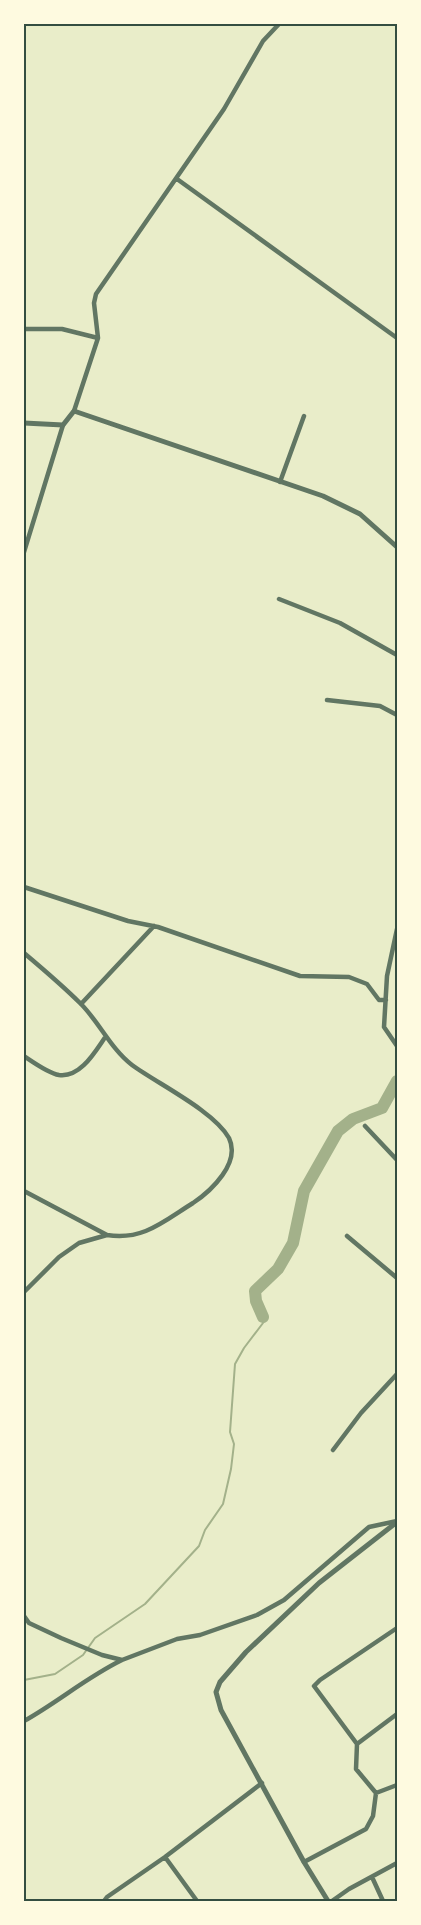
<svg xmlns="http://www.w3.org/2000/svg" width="421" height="1925" font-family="Signika,sans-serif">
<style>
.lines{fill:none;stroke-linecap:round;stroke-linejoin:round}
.stream{stroke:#a3b18a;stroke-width:2}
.river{stroke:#a3b18a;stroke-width:12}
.minor{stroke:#617663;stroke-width:4.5}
.tertiary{stroke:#617663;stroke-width:5}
.neatline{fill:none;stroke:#344e41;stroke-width:2}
</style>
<rect width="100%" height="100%" fill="#e9edc9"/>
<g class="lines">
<path class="stream" d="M24 1680 55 1674 83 1655 95 1638 145 1604 199 1546 205 1530 223 1504 231 1469 234 1444 230 1432 235 1364 244 1348 263 1323V1317"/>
<path class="river" d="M263 1317 256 1301 255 1291 278 1269 293 1243 304 1191 338 1131 353 1119 382 1108 397 1081"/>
<path class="minor" d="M177 179 397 338
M24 329H62L98 338
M74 411 98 338 94 303 96 294 224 109 263 41 279 24
M280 482 304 416
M24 552 63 425
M279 599 340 623 397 655
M327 700 380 706 397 715
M24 887 128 921 158 927 300 976 349 977 367 984 379 1000H386
M397 929 387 976 384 1027 397 1046
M24 953C43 969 63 986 81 1004 99 1022 111 1049 132 1065 158 1084 214 1111 229 1138 241 1163 211 1191 193 1203 164 1221 143 1241 107 1235L24 1191
M81 1004 154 926
M24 1056C33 1062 48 1073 59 1075 81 1078 96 1050 106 1036
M365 1126 397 1160
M347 1236 397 1278
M24 1292 59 1257 79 1243 107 1235
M333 1450 361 1413 397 1374
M24 1616 29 1623 61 1638 102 1655 122 1660 177 1639 200 1635 257 1615 284 1600 369 1527 397 1521
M397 1628 320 1680 314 1686 357 1744 356 1769 376 1793 397 1785
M24 1721C58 1702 87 1677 122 1660
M357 1744 397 1714
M165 1857 197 1901
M304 1862 366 1829 373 1816 376 1793
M372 1877 383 1901
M104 1901 107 1897 165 1857 262 1783
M332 1901 349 1889 397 1863"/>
<path class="tertiary" d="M24 423 63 425 74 411 323 496 360 514 397 547
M328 1901 304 1862 221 1710 216 1692 220 1682 246 1652 319 1583 397 1522"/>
</g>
<rect width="421" height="1925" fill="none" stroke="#fefae0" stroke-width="50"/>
<rect x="25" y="25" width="371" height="1875" class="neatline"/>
</svg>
